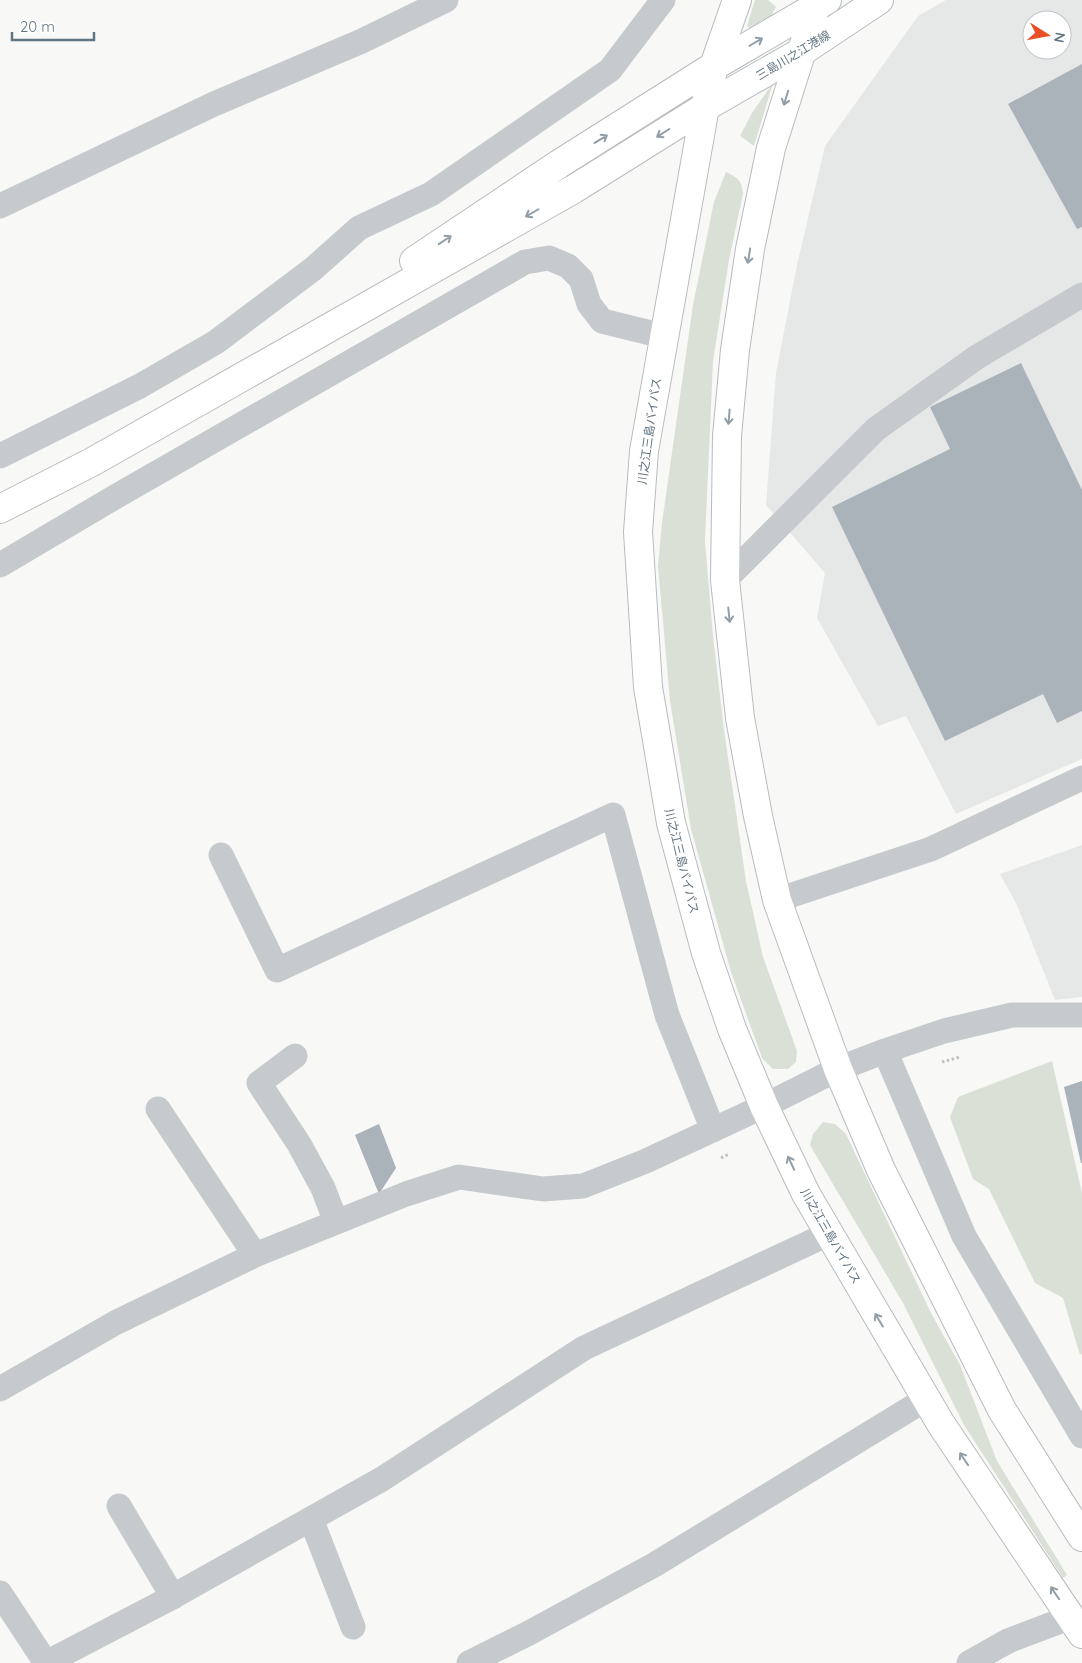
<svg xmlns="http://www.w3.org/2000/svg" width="1082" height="1663" font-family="Quicksand,'Noto Sans JP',sans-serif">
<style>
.built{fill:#e6e7e7;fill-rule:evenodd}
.green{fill:#dae0d6}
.building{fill:#aab3b9}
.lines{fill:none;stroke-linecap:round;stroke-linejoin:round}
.secondary-casing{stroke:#b6bcc0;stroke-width:30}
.highway-casing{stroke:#b8bcbf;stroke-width:30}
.path{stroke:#bfc2c4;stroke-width:3;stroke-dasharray:2.5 2.5;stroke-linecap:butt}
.street{stroke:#c6cacd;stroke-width:25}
.secondary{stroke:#fff;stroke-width:28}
.highway{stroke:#fff;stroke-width:28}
.oneway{stroke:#919ea8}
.labels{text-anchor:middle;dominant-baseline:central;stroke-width:5;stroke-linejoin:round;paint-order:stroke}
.street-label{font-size:12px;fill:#627582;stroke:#fff}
</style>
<rect width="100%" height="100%" fill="#f8f8f6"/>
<path class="built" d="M946 0H1082V759L956 814 906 716 878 726 817 618 825 573 766 505 776 373 797 265 825 146 918 16ZM1032 20H1062V50H1032Z
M1082 845V997L1055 1000 1017 905 1000 874Z"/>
<path class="green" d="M755 0H768L776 7 767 23 754 31 747 26Z
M773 83 754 146 740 136 752 113Z
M726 172C738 178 742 180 743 194L729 260 713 361 705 541 713 636 724 730 746 881 763 957 797 1051 796 1062 788 1069H773L762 1058 731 972 691 829 670 701 658 566 662 523 693 305 714 202Z
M1052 1061 1082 1193V1354L1080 1355 1063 1298 1035 1283 989 1189 973 1179 950 1117 958 1097Z
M823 1122 835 1124 846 1134 931 1313 960 1365 997 1461 1067 1575 1063 1578 964 1425 903 1303 810 1145 813 1134Z"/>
<path class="building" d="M1082 64V227L1077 229 1008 104Z
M1021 363 1082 490V711L1057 723 1043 694 945 741 832 507 950 449 930 407Z
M1082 1081V1163H1081L1064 1087Z
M379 1124 396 1168 379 1194 355 1135Z"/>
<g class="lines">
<defs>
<path id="secondary" d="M714 66 827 0
M705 107 801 52 879 0"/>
<path id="highway" d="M737 0 714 66 705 107 644 451 638 532 648 687 671 823 706 953 732 1029 764 1106 806 1194 941 1424 1082 1634
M818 0 771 148 750 249 735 350 727 436 725 580 740 718 758 816 777 900 838 1069 881 1170 1002 1410 1082 1537
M414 261 559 164 714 66
M0 509 92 462 574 189 705 107"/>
</defs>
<use href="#secondary" class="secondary-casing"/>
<use href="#highway" class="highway-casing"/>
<path class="path" d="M942 1062 960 1057
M721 1158 729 1154"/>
<path class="street" d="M0 206 214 104 362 41 446 0
M0 456 140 386 216 342 313 269 359 228 431 194 610 70 663 0
M0 565 115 497 525 262 549 258 568 266 581 279 589 304 602 321 663 336
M725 580 876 429 977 357 1082 295
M221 855 277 970 613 815 667 1015 713 1130
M777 900 931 849 1082 778
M885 1051 964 1236 1082 1436
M295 1056 259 1083 299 1144 323 1188 336 1222
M158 1109 255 1255
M0 1389 115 1323 255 1255 406 1194 459 1177 543 1189 583 1186 646 1161 764 1106 838 1069 885 1051 944 1031 1012 1015H1082
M119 1506 173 1597
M311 1519 353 1627
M0 1593 46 1663 165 1601 382 1479 584 1348 828 1234
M469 1663 529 1633 654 1565 926 1399
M969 1663 1008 1641 1071 1617"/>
<use href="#secondary" class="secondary"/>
<use href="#highway" class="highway"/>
</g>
<defs><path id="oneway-shaft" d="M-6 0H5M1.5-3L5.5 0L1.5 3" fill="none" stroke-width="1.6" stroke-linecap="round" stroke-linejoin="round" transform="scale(1.25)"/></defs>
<g class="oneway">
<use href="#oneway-shaft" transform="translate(756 42) rotate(-30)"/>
<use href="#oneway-shaft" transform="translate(786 98) rotate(107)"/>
<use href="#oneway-shaft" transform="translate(663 133) rotate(148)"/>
<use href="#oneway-shaft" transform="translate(601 139) rotate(-31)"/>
<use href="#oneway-shaft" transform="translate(532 213) rotate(150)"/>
<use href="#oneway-shaft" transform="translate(445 240) rotate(-34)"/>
<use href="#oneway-shaft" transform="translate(749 256) rotate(99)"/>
<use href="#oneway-shaft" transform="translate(729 417) rotate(95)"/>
<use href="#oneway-shaft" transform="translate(729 615) rotate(84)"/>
<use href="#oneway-shaft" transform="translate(791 1163) rotate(-115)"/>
<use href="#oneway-shaft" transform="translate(879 1320) rotate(-121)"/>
<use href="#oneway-shaft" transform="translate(964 1459) rotate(-124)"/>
<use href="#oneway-shaft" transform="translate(1055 1593) rotate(-124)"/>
</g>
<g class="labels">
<g class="street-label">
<text transform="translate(793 55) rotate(-31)">三島川之江港線</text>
<text transform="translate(649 431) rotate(-82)">川之江三島バイパス</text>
<text transform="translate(682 861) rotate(76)">川之江三島バイパス</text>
<text transform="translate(831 1236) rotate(60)">川之江三島バイパス</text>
</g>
</g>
<g transform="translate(1047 35) rotate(101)"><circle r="24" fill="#ffffff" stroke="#c0c8cd"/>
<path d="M0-4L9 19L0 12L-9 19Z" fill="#e94e25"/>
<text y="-8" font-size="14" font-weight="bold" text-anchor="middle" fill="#627582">N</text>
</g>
<path d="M12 32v8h82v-8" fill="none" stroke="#627582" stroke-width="2.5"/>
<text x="20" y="32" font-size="15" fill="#627582" stroke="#ffffff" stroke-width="4" paint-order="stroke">20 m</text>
</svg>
